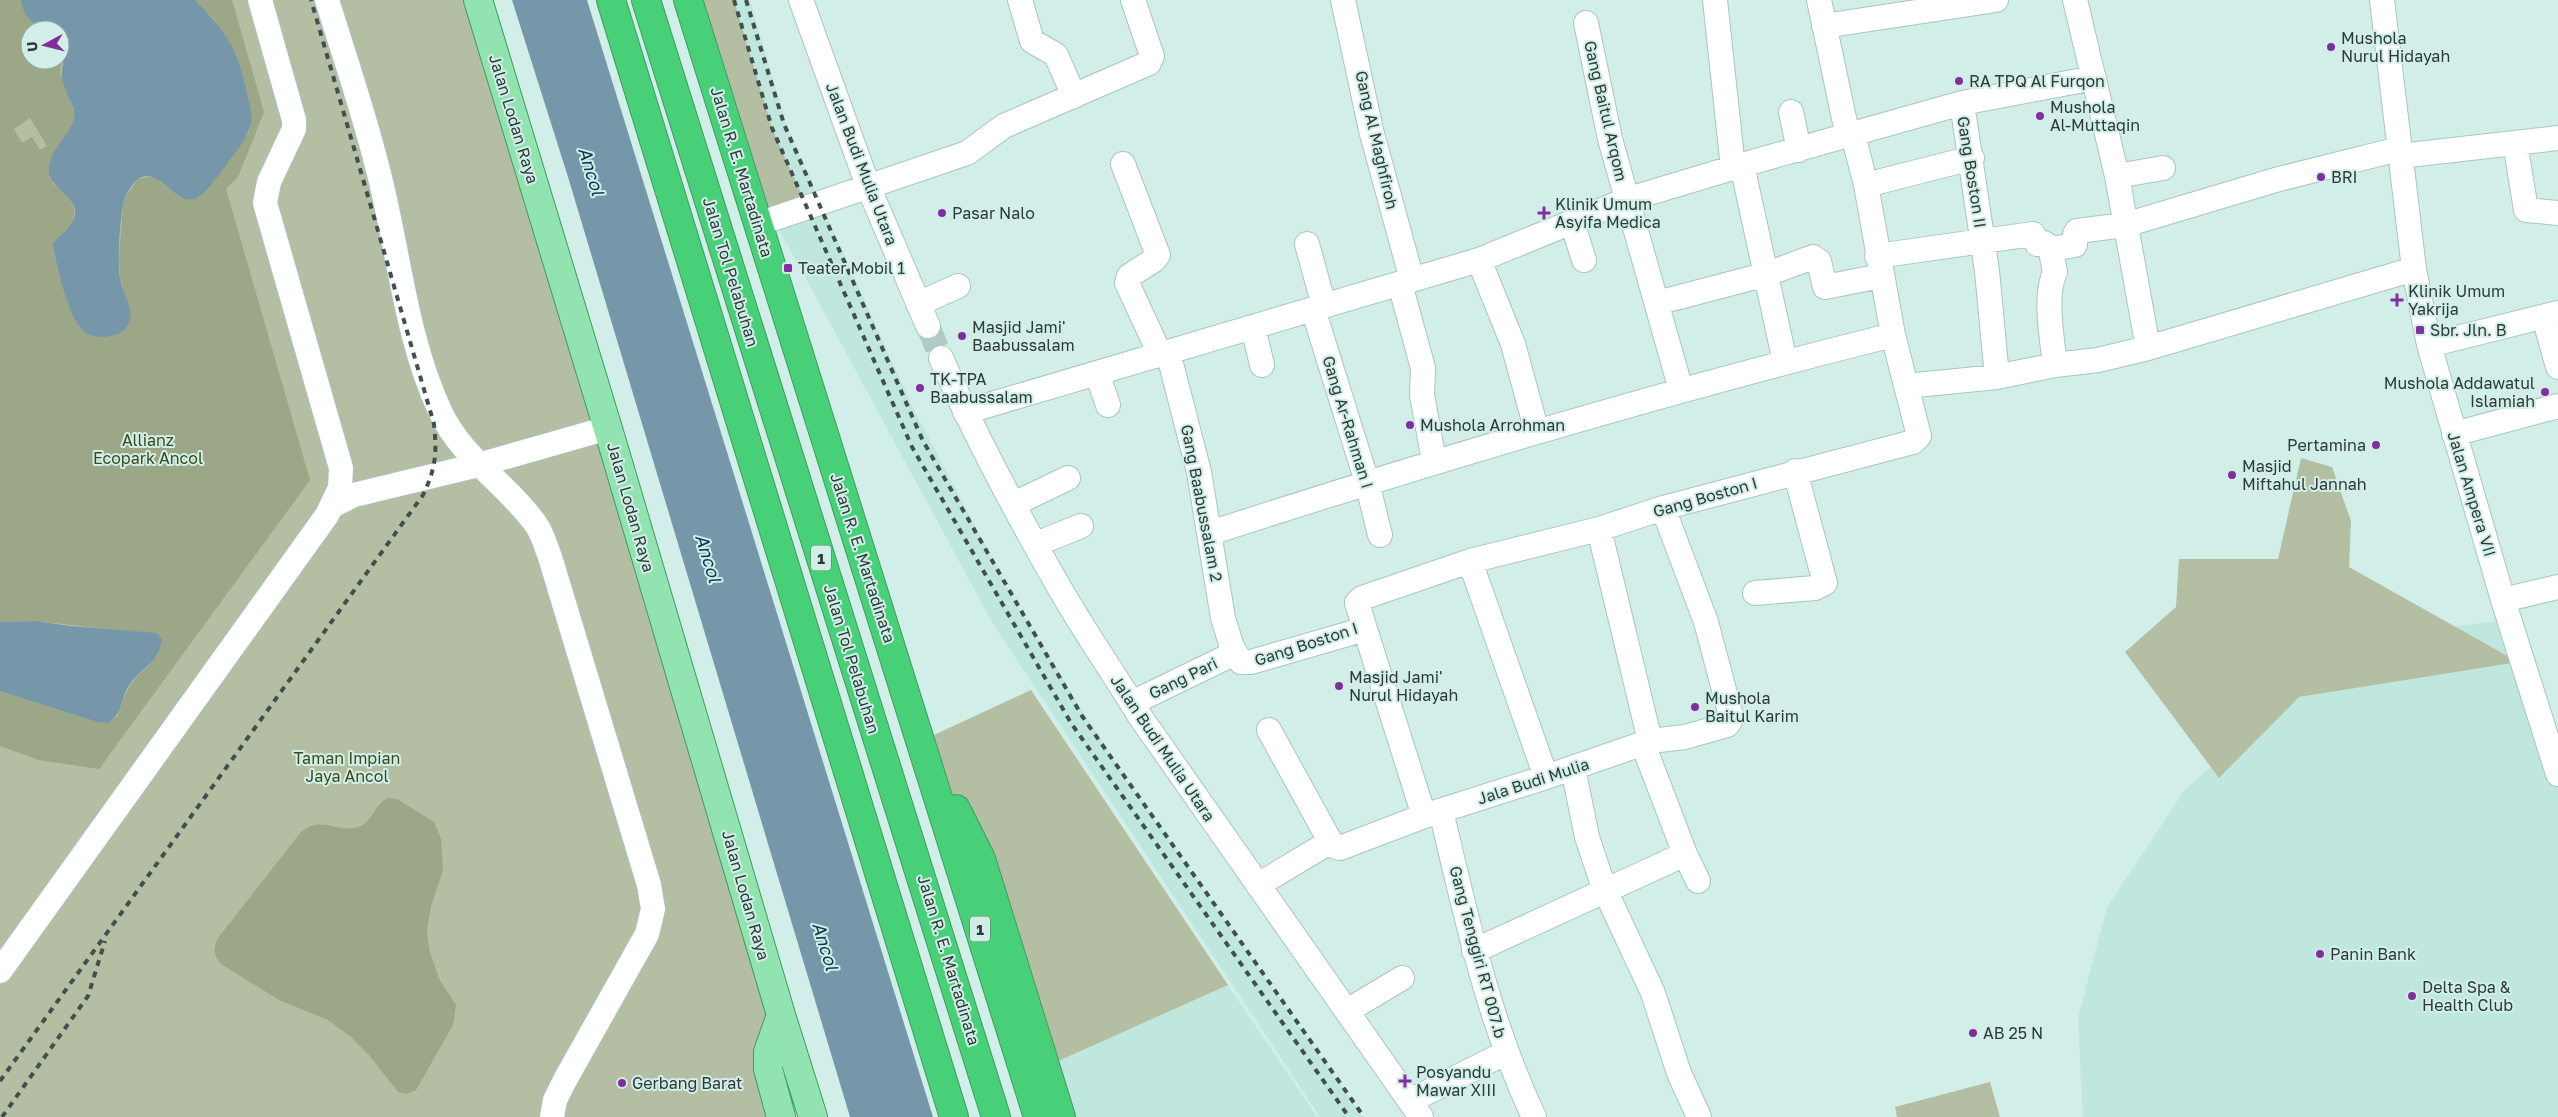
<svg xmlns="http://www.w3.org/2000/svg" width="2558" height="1117" font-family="'Golos Text',sans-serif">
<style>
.built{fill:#bfe7dd}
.green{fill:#b3bea3;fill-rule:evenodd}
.forest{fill:#9ba787;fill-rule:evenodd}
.water{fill:#7697aa}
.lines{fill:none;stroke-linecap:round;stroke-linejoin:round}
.minor-tunnel{stroke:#b0cbc5;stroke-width:24;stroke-dasharray:24 12;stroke-linecap:butt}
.minor-casing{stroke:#a9c6bf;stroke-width:26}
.major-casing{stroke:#3f9c62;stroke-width:30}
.highway-casing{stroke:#3f9c62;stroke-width:30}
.minor{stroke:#fff;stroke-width:24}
.major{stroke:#91e3af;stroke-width:28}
.highway{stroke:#48d079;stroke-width:28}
.rail{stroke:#42504d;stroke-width:4;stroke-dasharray:6 6;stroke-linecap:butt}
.poi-dot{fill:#812f9e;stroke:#d1efe8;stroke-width:2}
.labels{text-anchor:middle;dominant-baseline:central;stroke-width:4;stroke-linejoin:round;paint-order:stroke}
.shield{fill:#d1efe8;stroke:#5f706c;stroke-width:1}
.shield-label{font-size:15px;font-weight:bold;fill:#2e3a37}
.poi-label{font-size:16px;fill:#2e3a37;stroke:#d1efe8;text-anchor:start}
.street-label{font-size:16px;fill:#2e3a37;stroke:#d1efe8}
.park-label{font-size:16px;fill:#3a4a17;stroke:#d1efe8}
.water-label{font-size:18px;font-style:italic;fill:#0b3a50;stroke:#d1efe8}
</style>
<rect width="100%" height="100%" fill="#d1efe8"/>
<path class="built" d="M688 0H750L787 127 912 406 1014 600 1121 772 1363 1117H1320L993 624 734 146Z
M2498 621 2518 662 2558 787V1117H2083L2078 1018 2107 907 2184 791 2318 669 2418 631Z
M1228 985 1317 1117H1061L1045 1067Z"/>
<path class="green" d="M0 0H476L781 1015V1117H0ZM30 30H60V60H30Z
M688 0H734L772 128 808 209 773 220 734 146Z
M2301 458 2332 467 2351 521 2349 567 2518 662 2299 697 2219 778 2125 652 2176 607 2179 559H2278Z
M1031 690 1228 985 1045 1067 921 741Z
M1990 1082 2000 1117H1897L1895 1107Z"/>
<path class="forest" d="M0 0H21L35 24 48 30H30V60H60V37L64 47 60 73 75 115 71 128 55 150 53 184C67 194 82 208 70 226 65 232 58 237 53 243L58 272 79 326 130 311 120 277 119 257 123 205 126 196 138 179 153 176 180 197H199L215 180 249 132 217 23 195 0H232L264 112 238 177 226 189 310 480 99 769 39 760 0 746V691L97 722 117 717C126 692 129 681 150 665L115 630 37 621 0 622ZM30 118 47 146 40 150 32 137 22 143 14 129Z
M389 798 397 799 434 822 441 839 443 870 431 906 427 929 429 949 439 979 456 1005 453 1025 416 1090 406 1094 398 1092 369 1055 351 1037 328 1020 279 1000 221 964C213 954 213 949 218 938L301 832C321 816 334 831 354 828 373 826 374 802 389 798Z"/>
<path class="water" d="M21 0H195C227 33 237 47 247 93 249 102 253 114 251 123 247 139 236 152 226 165 219 175 210 188 200 196 174 216 153 143 126 195 120 207 117 264 120 278 122 292 136 311 128 325 122 337 101 339 90 335 80 332 74 318 70 309 62 287 56 266 53 243 58 237 64 233 69 227 90 201 51 192 49 172 47 150 70 137 74 118 76 109 68 98 65 89 58 72 65 65 64 48 64 42 60 37 60 30 41 30 23 21 21 0Z
M512 0H587L933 1117H850L568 177Z
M37 621 69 626 157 633 162 640C157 666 140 667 128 687 120 701 123 713 108 723L97 722 0 691V622Z"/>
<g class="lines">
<path class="minor-tunnel" d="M928 326 941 358"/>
<defs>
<path id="minor" d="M327 0C344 55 363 110 377 166 399 248 404 333 440 411 462 459 508 484 537 526 543 535 546 547 550 557L649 885 653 909 647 934 565 1080 555 1100 552 1117
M801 0 868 186 928 326
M1020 0 1032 41 1056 55 1074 96
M1343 0 1371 130 1412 280
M1715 0 1733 168
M1819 0 1848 137
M2075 0 2117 176 2148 348
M2382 0 2414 269 2429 345 2503 600 2558 774
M1586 23 1610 139 1681 390
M1824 26 1996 0
M1962 103 1987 271 1997 377
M1791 112 1799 150
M2515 143 2526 210 2558 213
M2400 156 2558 138
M1123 164 1158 255 1154 260 1129 276 1127 283 1160 354
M1742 165 1785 362
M2117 176 2163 168
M1866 185 1972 158
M1572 222 1584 260
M758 224 967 153 1004 126 1149 63 1152 56 1133 0
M1307 244 1324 306
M2051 249 2075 245V234L2077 231 2125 225 2279 179 2399 149
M1877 256 2033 234 2037 244 2044 243 2050 247 2055 272C2044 295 2052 338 2055 365
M1479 260 1513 344 1537 432
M1400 284 1423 368 1422 395 1434 461
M1657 303 1767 274 1813 257 1819 261 1825 287 1881 276
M918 304 958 286
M1313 309 1367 482 1380 535
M2544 317 2558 367
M1253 327 1262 365
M2429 345 2558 313
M1168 352 1199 472 1223 618 1232 647 1241 662H1251L1365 629 1357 603 1362 598 1470 561 1599 529 1663 508 1913 442 1919 436 1893 335 1866 185 1853 135
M941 358C975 436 1016 512 1059 587 1084 631 1113 672 1139 715L1421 1117
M1097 373 1108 405
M1906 386 1997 377 2055 365 2098 360 2148 348 2414 269
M965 412 1479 260 1626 200 1742 165 1962 103 2094 78
M2454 434 2558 406
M1014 504 1068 478
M334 505 354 495 478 465 608 428
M1210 533C1436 460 1663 392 1893 335
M1036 544 1081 526
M1470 561 1546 777
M1755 593 1815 588 1825 583 1795 471
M2503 600 2558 587
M1365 629 1424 816
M1132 703 1235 653
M1269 730 1330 841 1334 846 1340 848 1424 816 1546 777 1650 741 1599 529
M1650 741 1685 737 1727 725 1730 721 1731 716 1706 622 1663 508
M1573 768 1587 837 1604 888 1653 993 1679 1073 1699 1117
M1441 811C1466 916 1488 1020 1534 1117
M1685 854 1698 881
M1258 885 1323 846
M1474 951 1685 854 1643 744
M0 971 327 515 340 488 341 468 265 203 269 182 294 129V120L260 0
M1347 1011 1402 978
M1410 1101 1505 1053"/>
<path id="major" d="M478 0 612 442 781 1015 813 1117
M781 1015 768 1052V1069L781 1117"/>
<path id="highway" d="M611 0 954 1117
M646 0 996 1117
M688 0 1038 1117
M956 809 981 859 1061 1117"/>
</defs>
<use href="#minor" class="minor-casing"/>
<use href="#major" class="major-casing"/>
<use href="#highway" class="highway-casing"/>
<use href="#minor" class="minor"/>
<use href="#major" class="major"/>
<use href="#highway" class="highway"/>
<path class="rail" d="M734 0 772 128 912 447 1071 723 1349 1117
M746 0 784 124 923 441 1082 716 1364 1117
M0 1081 423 495C436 468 437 453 434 424L311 0
M2 1117 88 996 105 941"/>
</g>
<g class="poi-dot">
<circle cx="2331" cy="47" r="5"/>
<circle cx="1959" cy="81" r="5"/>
<circle cx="2040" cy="116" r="5"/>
<circle cx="2321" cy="177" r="5"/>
<circle cx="942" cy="213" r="5"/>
<path d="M1541.5 205.5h5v5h5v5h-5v5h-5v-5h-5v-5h5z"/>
<rect x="783" y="263" width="10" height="10" rx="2.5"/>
<path d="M2394.5 292.5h5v5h5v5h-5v5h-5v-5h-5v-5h5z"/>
<rect x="2415" y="325" width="10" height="10" rx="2.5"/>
<circle cx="962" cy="336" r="5"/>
<circle cx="920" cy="388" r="5"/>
<circle cx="2545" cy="392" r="5"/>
<circle cx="1410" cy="425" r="5"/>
<circle cx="2376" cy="445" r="5"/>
<circle cx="2232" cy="475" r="5"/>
<circle cx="1339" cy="686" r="5"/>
<circle cx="1695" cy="707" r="5"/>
<circle cx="2320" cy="954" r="5"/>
<circle cx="2412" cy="996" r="5"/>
<circle cx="1973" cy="1033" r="5"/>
<path d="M1402.5 1073.5h5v5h5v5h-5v5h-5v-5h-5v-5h5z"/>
<circle cx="622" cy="1083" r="5"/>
</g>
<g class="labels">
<g class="shield">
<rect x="811" y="545.5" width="20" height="25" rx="4"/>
<rect x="970" y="916.5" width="20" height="25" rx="4"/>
</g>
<g class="shield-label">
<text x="821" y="558">1</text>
<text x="980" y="929">1</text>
</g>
<g class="poi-label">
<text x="2341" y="38">Mushola<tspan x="2341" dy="18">Nurul Hidayah</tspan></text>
<text x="1969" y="81">RA TPQ Al Furqon</text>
<text x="2050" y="107">Mushola<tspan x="2050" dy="18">Al-Muttaqin</tspan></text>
<text x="2331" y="177">BRI</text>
<text x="1555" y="204">Klinik Umum<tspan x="1555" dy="18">Asyifa Medica</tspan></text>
<text x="952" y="213">Pasar Nalo</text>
<text x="798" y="268">Teater Mobil 1</text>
<text x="2408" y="291">Klinik Umum<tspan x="2408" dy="18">Yakrija</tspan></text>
<text x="972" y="327">Masjid Jami'<tspan x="972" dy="18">Baabussalam</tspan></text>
<text x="2430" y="330">Sbr. Jln. B</text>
<text x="930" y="379">TK-TPA<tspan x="930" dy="18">Baabussalam</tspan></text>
<text x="2535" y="383" text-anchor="end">Mushola Addawatul<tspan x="2535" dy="18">Islamiah</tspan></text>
<text x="1420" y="425">Mushola Arrohman</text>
<text x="2366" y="445" text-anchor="end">Pertamina</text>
<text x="2242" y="466">Masjid<tspan x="2242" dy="18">Miftahul Jannah</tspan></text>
<text x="1349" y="677">Masjid Jami'<tspan x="1349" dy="18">Nurul Hidayah</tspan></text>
<text x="1705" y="698">Mushola<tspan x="1705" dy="18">Baitul Karim</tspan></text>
<text x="2330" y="954">Panin Bank</text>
<text x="2422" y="987">Delta Spa &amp;<tspan x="2422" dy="18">Health Club</tspan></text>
<text x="1983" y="1033">AB 25 N</text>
<text x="1416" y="1072">Posyandu<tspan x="1416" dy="18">Mawar XIII</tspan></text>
<text x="632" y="1083">Gerbang Barat</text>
</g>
<g class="street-label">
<text transform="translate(1606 111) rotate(77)">Gang Baitul Arqom</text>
<text transform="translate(514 119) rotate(73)">Jalan Lodan Raya</text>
<text transform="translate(1377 140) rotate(77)">Gang Al Maghfiroh</text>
<text transform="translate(862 164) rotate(69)">Jalan Budi Mulia Utara</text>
<text transform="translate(742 172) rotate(73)">Jalan R. E. Martadinata</text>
<text transform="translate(1972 172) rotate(81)">Gang Boston II</text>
<text transform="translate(731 272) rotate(73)">Jalan Tol Pelabuhan</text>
<text transform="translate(1348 422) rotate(73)">Gang Ar-Rahman I</text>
<text transform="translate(2472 494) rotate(73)">Jalan Ampera VII</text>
<text transform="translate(1705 497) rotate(-16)">Gang Boston I</text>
<text transform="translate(1202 503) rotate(79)">Gang Baabussalam 2</text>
<text transform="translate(631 507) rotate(74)">Jalan Lodan Raya</text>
<text transform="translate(863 558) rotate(72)">Jalan R. E. Martadinata</text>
<text transform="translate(1306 644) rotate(-18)">Gang Boston I</text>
<text transform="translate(852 659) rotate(73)">Jalan Tol Pelabuhan</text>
<text transform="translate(1183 678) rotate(-26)">Gang Pari</text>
<text transform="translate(1163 748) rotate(56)">Jalan Budi Mulia Utara</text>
<text transform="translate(1533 781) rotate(-18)">Jala Budi Mulia</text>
<text transform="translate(746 895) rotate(74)">Jalan Lodan Raya</text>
<text transform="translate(1478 952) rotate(75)">Gang Tenggiri RT 007.b</text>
<text transform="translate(949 960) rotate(73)">Jalan R. E. Martadinata</text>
</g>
<g class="park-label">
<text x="148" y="440">Allianz<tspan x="148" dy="18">Ecopark Ancol</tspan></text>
<text x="347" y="758">Taman Impian<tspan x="347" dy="18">Jaya Ancol</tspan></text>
</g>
<g class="water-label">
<text transform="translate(592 171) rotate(73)">Ancol</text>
<text transform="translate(709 558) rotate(73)">Ancol</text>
<text transform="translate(826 946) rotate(73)">Ancol</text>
</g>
</g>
<g transform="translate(45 45) rotate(263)"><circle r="24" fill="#d1efe8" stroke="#90a7a1"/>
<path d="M0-4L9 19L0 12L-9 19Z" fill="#812f9e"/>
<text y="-8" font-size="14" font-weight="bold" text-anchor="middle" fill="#2e3a37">U</text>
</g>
</svg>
